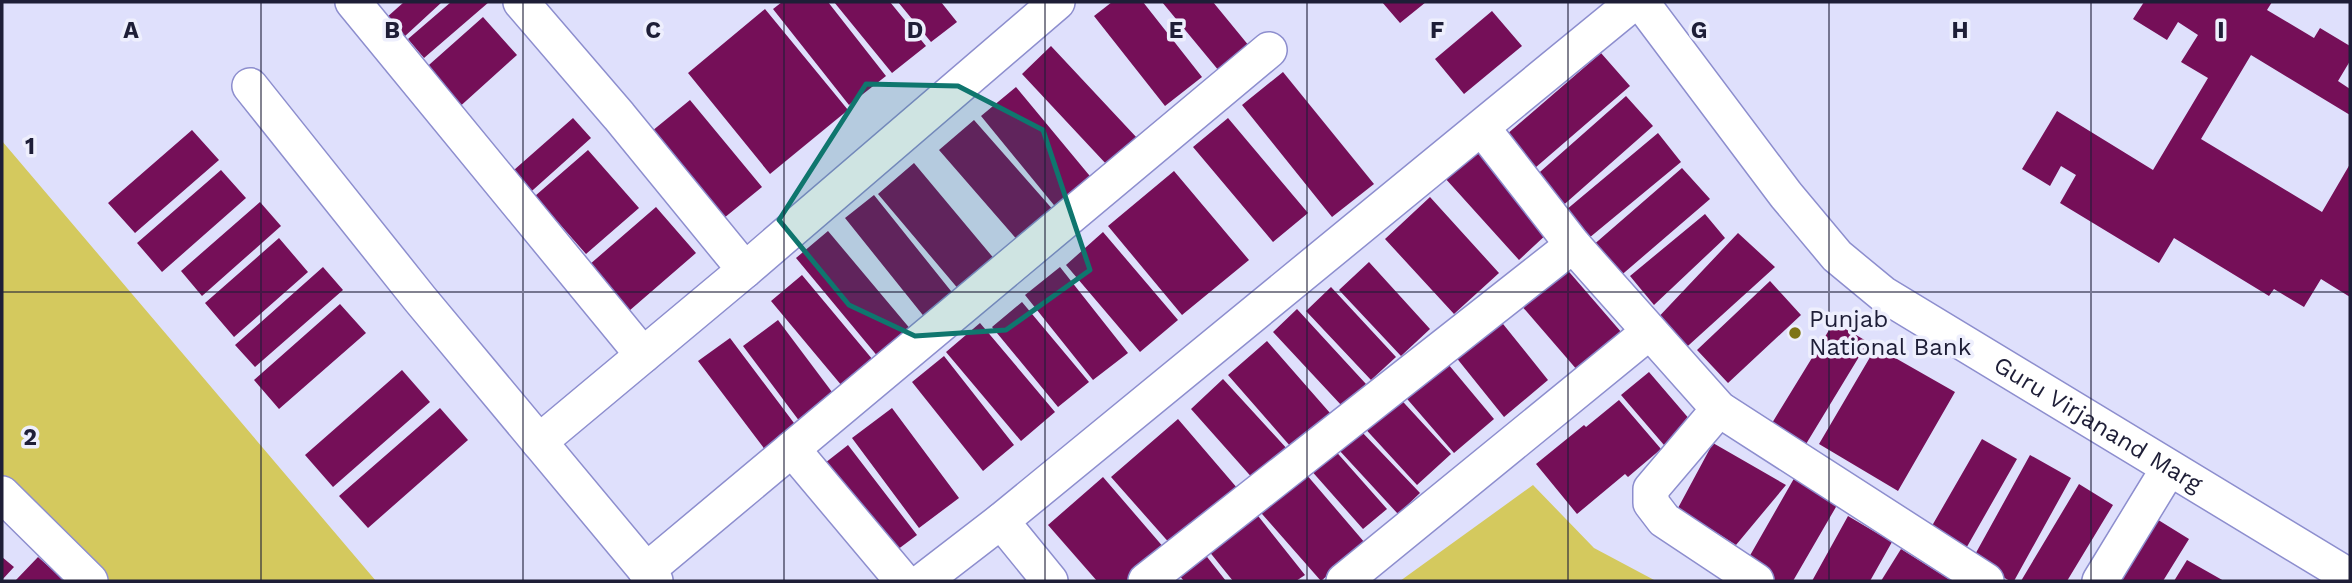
<svg xmlns="http://www.w3.org/2000/svg" width="2352" height="583" font-family="'Work Sans',sans-serif">
<style>
.green{fill:#d4c95e}
.building{fill:#750f58}
.lines{fill:none;stroke-linecap:round;stroke-linejoin:round}
.minor-casing{stroke:#8d8ece;stroke-width:38}
.minor{stroke:#fff;stroke-width:35}
.marked{fill:#0f766e;fill-opacity:0.2;stroke:#0f766e;stroke-width:5;stroke-linejoin:round}
.grid{fill:none;stroke:#1e1e37;stroke-width:2;stroke-opacity:0.55}
.poi-dot{fill:#7e7417;stroke:#eeeffd;stroke-width:2.5}
.labels{text-anchor:middle;dominant-baseline:central;stroke-width:7;stroke-linejoin:round;paint-order:stroke}
.poi-label{font-size:24px;fill:#1e1e37;stroke:#eeeffd;text-anchor:start}
.street-label{font-size:24px;fill:#1e1e37;stroke:#eeeffd}
.grid-label{font-size:23px;text-anchor:middle;font-weight:bold;fill:#1e1e37;stroke:#eeeffd;stroke-width:7;stroke-linejoin:round;paint-order:stroke}
</style>
<rect width="100%" height="100%" fill="#dfe0fc"/>
<path class="green" d="M2 141 376 581H99L2 484Z
M1533 485 1594 548 1656 581H1400Z"/>
<path class="building" d="M404 2H442L404 37 386 18Z
M451 2H489L424 58 408 39Z
M782 2H828L886 76 849 105 773 9Z
M834 2H890L926 46 892 73Z
M898 2H941L957 22 931 42Z
M1112 2H1143L1202 77 1165 106 1094 16Z
M1162 2H1213L1254 52 1224 77Z
M1382 2H1426L1400 23Z
M2144 2H2272L2267 10 2314 38 2320 28 2350 46V61L2338 81 2350 89V115L2251 55 2201 139 2322 212 2350 164V297L2321 279 2304 307 2274 289 2269 296 2174 238 2159 263 2060 203 2076 175 2061 166 2050 186 2022 169 2057 111 2153 170 2208 78 2181 62 2198 35 2178 22 2167 40 2133 19Z
M765 9 848 110 770 174 688 73Z
M1492 11 1522 46 1464 94 1435 59Z
M483 17 517 55 456 110 421 72Z
M1051 46 1138 139 1108 166 1022 74Z
M1601 53 1630 86 1528 174 1499 141Z
M1283 72 1374 184 1332 217 1242 105Z
M1016 87 1094 181 1058 210 981 116Z
M1626 96 1653 126 1559 209 1532 179Z
M690 100 762 187 713 227 641 140Z
M573 118 591 138 524 198 506 177Z
M1228 118 1308 213 1273 242 1193 147Z
M974 120 1055 212 1020 243 939 150Z
M192 130 219 160 135 233 108 203Z
M1658 133 1681 162 1589 238 1566 210Z
M1475 149 1549 232 1519 260 1444 177Z
M588 150 639 208 586 254 535 196Z
M914 163 996 261 960 291 878 194Z
M1682 168 1710 199 1618 278 1591 247Z
M221 170 246 198 162 272 137 243Z
M1174 171 1249 260 1182 315 1108 226Z
M874 195 955 296 926 319 845 218Z
M1430 197 1499 273 1454 314 1385 239Z
M260 202 281 226 202 296 181 271Z
M656 207 696 253 629 311 589 265Z
M1705 214 1725 238 1654 305 1630 276Z
M828 231 912 331 879 358 796 258Z
M1103 232 1178 320 1140 352 1066 265Z
M1738 233 1775 267 1679 354 1652 324Z
M279 238 308 272 234 337 205 303Z
M1369 262 1430 329 1401 356 1339 290Z
M1564 266 1622 333 1578 371 1520 304Z
M323 267 343 290 255 367 235 345Z
M1060 267 1128 353 1093 380 1025 295Z
M802 275 878 366 847 392 771 301Z
M1770 281 1801 315 1728 383 1697 350Z
M1331 287 1396 357 1371 380 1306 311Z
M1022 302 1089 382 1058 407 992 327Z
M340 304 366 333 279 409 254 380Z
M1297 309 1366 384 1342 406 1273 332Z
M1495 314 1548 380 1504 417 1451 351Z
M778 320 838 400 803 426 743 346Z
M1834 322 1868 342 1803 449 1769 428Z
M980 323 1055 412 1021 441 946 352Z
M730 338 797 427 766 451 698 361Z
M1267 341 1330 413 1291 447 1228 375Z
M1876 347 1955 392 1898 491 1819 444Z
M944 356 1014 445 983 471 912 382Z
M1443 358 1494 419 1454 453 1402 393Z
M402 370 430 402 333 487 305 455Z
M1649 372 1691 421 1664 445 1621 395Z
M1223 379 1289 451 1255 481 1191 409Z
M1394 392 1451 454 1417 485 1360 423Z
M1619 400 1661 449 1628 477 1625 474 1577 514 1536 464 1584 425 1586 427Z
M440 408 468 440 368 528 339 496Z
M892 408 959 498 919 528 852 438Z
M1178 419 1238 489 1172 546 1111 477Z
M1360 430 1420 493 1398 514 1339 450Z
M1982 439 2017 459 1964 552 1929 531Z
M1713 443 1786 485 1736 545 1678 508Z
M848 445 917 535 885 559 816 470Z
M1332 447 1387 509 1363 529 1309 468Z
M2030 455 2071 478 2014 581H2010L1972 560Z
M1300 467 1365 543 1321 581 1255 506Z
M1796 475 1840 500 1793 581H1772L1744 566Z
M1103 477 1165 549 1128 581H1097L1048 525Z
M2079 484 2113 505 2067 581H2021Z
M1251 507 1305 575 1296 581H1233L1204 545Z
M2147 513 2189 539 2163 581H2106Z
M1848 516 1892 542 1870 581H1812Z
M1901 549 1952 581H1881Z
M1204 553 1226 581H1184L1178 574Z
M2 557 14 567 2 580Z
M38 557 65 581H15Z
M2187 560 2224 581H2174Z"/>
<g class="lines">
<defs>
<g id="minor">
<path d="M353 2 643 355"/>
<path d="M521 2 619 116 745 270"/>
<path id="s1" d="M1641 2 1786 195 1837 256 1883 294 2350 577"/>
<path d="M250 86 420 299 655 581"/>
<path d="M1482 128 1573 245 1719 409 1986 581"/>
<path d="M1719 409 1651 489V503L1664 520 1756 581"/>
<path d="M539 442 745 270 1057 2"/>
<path d="M792 449 903 581"/>
<path d="M2 494 90 581"/>
<path d="M1001 521 1050 581"/>
<path d="M646 571 1269 50"/>
<path d="M923 581 1001 521 1634 2"/>
<path d="M1146 581 1573 245"/>
<path d="M1344 581 1649 332"/>
<path d="M2100 581 2169 468"/>
</g>
</defs>
<use href="#minor" class="minor-casing"/>
<use href="#minor" class="minor"/>
</g>
<path class="marked" d="M866 84 958 86 1043 130 1090 270 1006 330 915 336 849 305 779 220Z"/>
<path class="grid" d="M261 2V581M523 2V581M784 2V581M1045 2V581M1307 2V581M1568 2V581M1829 2V581M2091 2V581M2 292H2350"/>
<circle class="poi-dot" cx="1795" cy="333" r="7"/>
<g class="labels">
<g class="poi-label">
<text x="1809" y="319">Punjab<tspan x="1809" dy="28">National Bank</tspan></text>
</g>
<g class="street-label">
<text stroke="none"><textPath href="#s1" startOffset="632">Guru Virjanand Marg</textPath></text>
</g>
</g>
<g class="grid-label">
<text x="131" y="38">A</text>
<text x="392" y="38">B</text>
<text x="653" y="38">C</text>
<text x="915" y="38">D</text>
<text x="1176" y="38">E</text>
<text x="1437" y="38">F</text>
<text x="1699" y="38">G</text>
<text x="1960" y="38">H</text>
<text x="2221" y="38">I</text>
<text x="30" y="154">1</text>
<text x="30" y="445">2</text>
</g>
<rect width="2352" height="583" fill="none" stroke="#1e1e37" stroke-width="7"/>
</svg>
